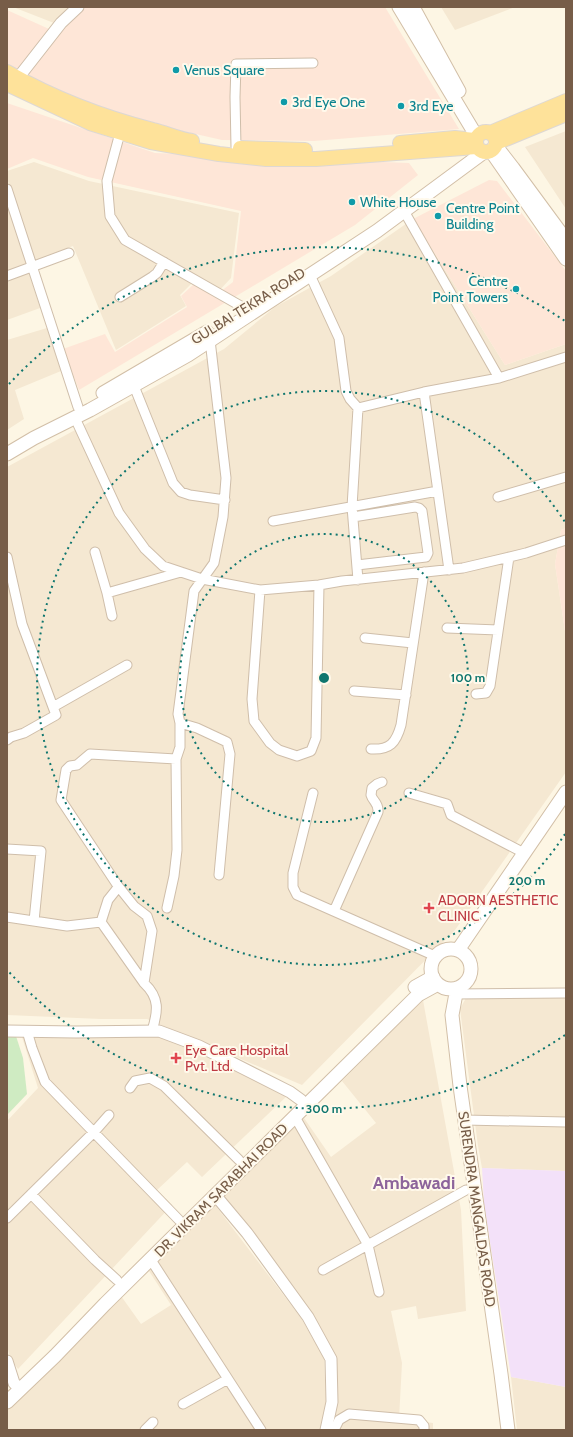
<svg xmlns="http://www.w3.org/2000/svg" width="573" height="1437" font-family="Cabin,sans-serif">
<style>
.residential{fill:#f5e8d2}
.commercial{fill:#fee6d7}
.education{fill:#f3e1f9}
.green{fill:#cfebc2}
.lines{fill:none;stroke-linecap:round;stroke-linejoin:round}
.minor-casing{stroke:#cfbeaa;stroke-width:11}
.tertiary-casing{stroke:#cfbeaa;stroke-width:13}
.secondary-casing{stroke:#d2bfa7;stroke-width:15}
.primary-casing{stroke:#ded8d3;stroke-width:16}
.minor{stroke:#fff;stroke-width:9}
.tertiary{stroke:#fff;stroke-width:11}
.secondary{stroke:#fff;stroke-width:13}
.primary{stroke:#fee29a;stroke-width:14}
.ring{fill:none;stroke:#0f766e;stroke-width:2;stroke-dasharray:2 4}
.culture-dot{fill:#0f9aa8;stroke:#fff9eb;stroke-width:1.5}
.health-dot{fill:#e0444e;stroke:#fff9eb;stroke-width:1.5}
.labels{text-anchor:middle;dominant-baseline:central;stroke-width:4;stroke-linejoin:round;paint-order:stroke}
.culture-label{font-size:14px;fill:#0d838f;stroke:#fff9eb;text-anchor:start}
.street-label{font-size:14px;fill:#775d48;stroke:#fff9eb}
.health-label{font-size:14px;fill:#be3a42;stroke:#fff9eb;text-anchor:start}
.district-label{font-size:18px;font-weight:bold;fill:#8d649b;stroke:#fff9eb}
.centre{fill:#0f766e;stroke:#fff9eb;stroke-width:2}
.ring-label{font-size:12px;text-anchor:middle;font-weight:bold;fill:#0f766e;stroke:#fff9eb;stroke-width:4;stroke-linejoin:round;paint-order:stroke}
</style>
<rect width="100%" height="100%" fill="#fdf6e4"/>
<path class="residential" d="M13 7H72L54 23Z
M441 7H515L455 30Z
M566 131V209L525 147Z
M34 162 89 181 239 213 231 278 216 294 194 281 180 295 186 306 116 350 73 246 34 261 7 178V171Z
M7 202 40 308 7 320Z
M413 219 505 365 566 344V528L561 530 555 564 566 638V772L455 930 302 1085 147 1019H101L7 1015V467L224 349 275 307 331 276Z
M47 328 61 371 15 390 24 419 7 430V340Z
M566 996V1171L482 1168 478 1146 460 1009 466 998H532Z
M423 1000 461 1210 466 1311 418 1319 416 1306 391 1311 402 1363 399 1419 433 1423V1430H330L334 1357 221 1197 304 1118 331 1157 376 1123 342 1081Z
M158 1035 196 1049 288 1095 202 1177 187 1162 157 1190 172 1205 18 1369 10 1358 7 1345V1121L38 1088 22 1037Z
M215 1205 301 1318 324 1358 326 1404 321 1430H7V1406L121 1296 141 1324 171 1305 149 1271Z
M511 1377 566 1387V1430H517Z"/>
<path class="commercial" d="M85 7H385L459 129 314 141 222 140 125 118 25 76 65 27Z
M7 10 49 29 18 70 7 64Z
M7 103 155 153 409 163 418 175 355 225 79 390 63 349 105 334 115 352 187 307 181 296 195 283 216 295 233 282 241 211 88 177 33 158 7 169Z
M489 180 497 181 566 271V344L505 365 413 219Z
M566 528V638L555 564 561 530Z"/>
<path class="education" d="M482 1168 566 1171V1387L511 1377 484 1203Z"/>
<path class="green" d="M7 1036H16L23 1058 27 1094 7 1115Z"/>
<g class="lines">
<defs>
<path id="minor" d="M120 133 107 181 110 216 125 240 246 309
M236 147 235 97 236 64 313 63
M7 189 78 407
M404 211 499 378 424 392
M310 275 339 338 346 391 350 399 358 408
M7 276 69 253
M120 297 152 277 157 273 164 262
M210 340 226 478 223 517 214 563 194 591 178 714 180 723 197 728 227 742 230 754 219 875
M499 378 566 357
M134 386 173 483 181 492 190 495 225 500
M75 418 119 513 145 549 163 566 202 579 260 590 319 585 342 581 463 568 526 553 566 540
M498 497 566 477
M353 517 415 507 419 508 422 511 428 553 426 557 357 565
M273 521 438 491
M95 552 107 593
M7 557 22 624 56 715 24 733 11 737 7 740
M358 580 352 507 358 408 424 392 449 570
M260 590 252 699 254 721 270 743 279 750 297 756 311 751 316 738 319 585
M112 616 107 593 181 572
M447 628 498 630
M365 638 413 643
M354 691 406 695
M476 694 486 693 490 686 509 557
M53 707 127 665
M371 749C390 750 396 743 401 725L424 572
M313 793 293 873V887L297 895 435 956
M409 793 447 804 451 815 524 853
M7 849 41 851 34 921
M118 886 134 906 147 916 152 931 144 983
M167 908 174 876 177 850 176 759
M334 911 378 812C379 803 373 802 371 795L372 788 377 784 382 782
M7 917 67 926 101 922
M455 994 566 993
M27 1031 32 1048 45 1082 179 1220
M152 1031C158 1011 160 998 144 983L101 922 108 900 116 890 118 886 61 800 66 770 70 766 77 765 90 754 176 759 180 747V723
M130 1088 135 1081 150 1078 164 1086 239 1160
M295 1117 368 1245 379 1292
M464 1120 566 1122
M31 1194 95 1260 117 1280
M7 1218 94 1132 109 1115
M151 1260 261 1430
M323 1270 466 1190
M183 1404 228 1379
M145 1430 153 1422
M334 1430 339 1420 349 1414 419 1420 424 1426V1430"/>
<path id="tertiary" d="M18 78 61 23 78 7
M7 1031 76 1032 159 1031 199 1046 290 1092 301 1100
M216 1196 247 1233 308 1317 331 1359 332 1402 326 1430
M7 1361 14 1383 20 1389"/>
<path id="secondary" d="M399 7 477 137
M413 7 459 91
M495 145 513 168 566 240
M491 151 566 259
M103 393 207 332
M7 454 34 438 90 410 188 355 377 231 484 152
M431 969a20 20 0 1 1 40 0a20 20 0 1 1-40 0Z
M458 950 566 792
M415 987 433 977
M457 988 452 1015 460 1086 501 1374 508 1430
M7 1402 55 1356 105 1304 418 995 438 984"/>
<path id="primary" d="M7 72C53 98 102 117 153 130 166 133 178 139 192 141
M7 84 90 123 151 142 219 154 266 159H316L476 147
M476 142a10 10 0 1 1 20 0a10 10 0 1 1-20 0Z
M490 133 566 101
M400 143 455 138 474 140
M496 143 566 114
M240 148 305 150"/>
</defs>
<use href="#minor" class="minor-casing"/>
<use href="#tertiary" class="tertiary-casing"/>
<use href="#secondary" class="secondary-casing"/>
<use href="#primary" class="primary-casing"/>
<use href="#minor" class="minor"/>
<use href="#tertiary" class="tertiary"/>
<use href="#secondary" class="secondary"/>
<use href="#primary" class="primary"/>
</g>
<g class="ring">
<circle cx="324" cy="678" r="144"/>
<path d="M565 834A287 287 0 1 1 565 522"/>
<path d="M565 1035A431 431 0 0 1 9 972M9 384A431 431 0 0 1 565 321"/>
</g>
<g class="culture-dot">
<circle cx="176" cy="70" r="4"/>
<circle cx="284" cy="102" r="4"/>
<circle cx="401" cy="106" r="4"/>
<circle cx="352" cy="202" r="4"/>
<circle cx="438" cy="216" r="4"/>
<circle cx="516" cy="289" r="4"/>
</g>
<g class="health-dot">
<path d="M427 902h4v4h4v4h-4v4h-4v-4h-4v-4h4z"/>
<path d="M174 1052h4v4h4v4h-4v4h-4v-4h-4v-4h4z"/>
</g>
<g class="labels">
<g class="culture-label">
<text x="184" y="70">Venus Square</text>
<text x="292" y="102">3rd Eye One</text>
<text x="409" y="106">3rd Eye</text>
<text x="360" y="202">White House</text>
<text x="446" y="208">Centre Point<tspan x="446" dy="16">Building</tspan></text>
<text x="508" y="281" text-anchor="end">Centre<tspan x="508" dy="16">Point Towers</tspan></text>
</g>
<g class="street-label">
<text transform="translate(248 306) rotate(-32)">GULBAI TEKRA ROAD</text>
<text transform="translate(221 1190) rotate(-45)">DR. VIKRAM SARABHAI ROAD</text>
<text transform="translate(477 1209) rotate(82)">SURENDRA MANGALDAS ROAD</text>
</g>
<g class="health-label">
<text x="438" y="900">ADORN AESTHETIC<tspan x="438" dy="16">CLINIC</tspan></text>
<text x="185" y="1050">Eye Care Hospital<tspan x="185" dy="16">Pvt. Ltd.</tspan></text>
</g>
<g class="district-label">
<text x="414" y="1183">Ambawadi</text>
</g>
</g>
<circle cx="324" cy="678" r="6" class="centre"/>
<g class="ring-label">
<text x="468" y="682">100 m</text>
<text x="527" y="885">200 m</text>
<text x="324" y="1113">300 m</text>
</g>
<rect width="573" height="1437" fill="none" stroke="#775d48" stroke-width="16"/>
</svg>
